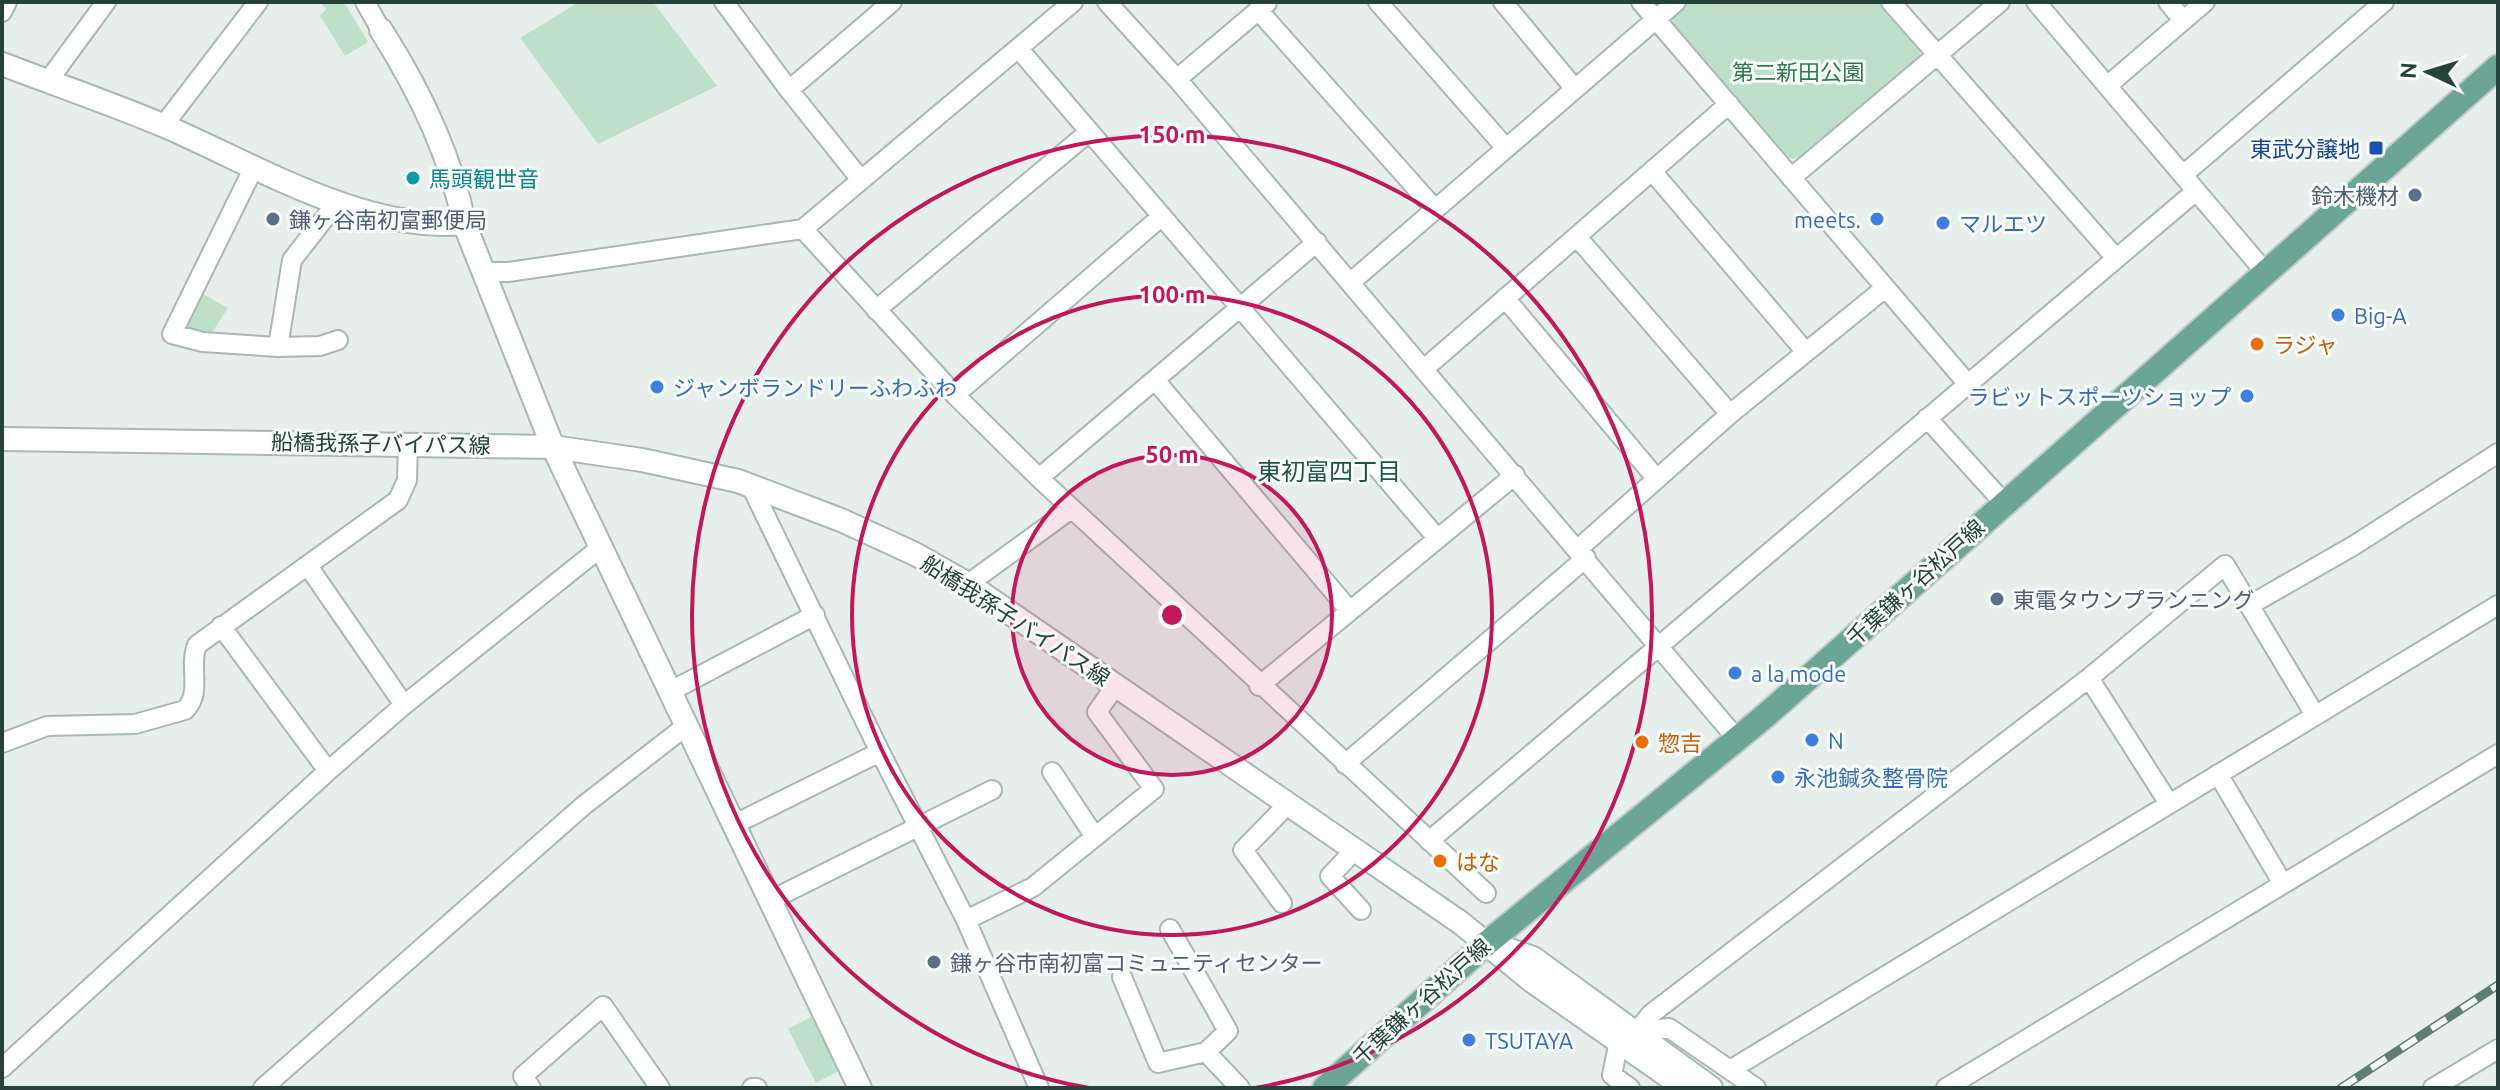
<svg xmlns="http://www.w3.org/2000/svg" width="2500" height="1090" font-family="Ubuntu,'Noto Sans JP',sans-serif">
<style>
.green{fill:#bfe0c8}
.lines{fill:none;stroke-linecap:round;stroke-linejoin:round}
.minor-casing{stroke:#a8b8b2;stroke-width:22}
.tertiary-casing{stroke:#a8b8b2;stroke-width:26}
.primary-casing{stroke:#c2cac8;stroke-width:28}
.minor{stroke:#fff;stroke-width:18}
.tertiary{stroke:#fff;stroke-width:22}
.primary{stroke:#6aa596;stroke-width:24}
.rail-casing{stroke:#5f7d75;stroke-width:9}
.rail{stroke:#f7fbf9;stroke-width:6;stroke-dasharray:18;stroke-linecap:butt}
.ring{fill:none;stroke:#c2185b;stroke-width:4}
.transit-dot{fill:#1a4fb4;stroke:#f7fbf9;stroke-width:3}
.culture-dot{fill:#0f9aa8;stroke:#f7fbf9;stroke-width:3}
.service-dot{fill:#5c6f8a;stroke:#f7fbf9;stroke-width:3}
.shop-dot{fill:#3f7fe0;stroke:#f7fbf9;stroke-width:3}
.food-dot{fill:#e8710a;stroke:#f7fbf9;stroke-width:3}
.labels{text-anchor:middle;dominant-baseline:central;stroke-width:6;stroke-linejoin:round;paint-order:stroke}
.park-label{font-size:22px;fill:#2d7a4b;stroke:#f7fbf9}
.transit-label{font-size:22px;fill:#164399;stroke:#f7fbf9;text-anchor:end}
.culture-label{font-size:22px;fill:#0d838f;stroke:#f7fbf9;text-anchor:start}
.service-label{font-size:22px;fill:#4e5e75;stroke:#f7fbf9;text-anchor:start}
.shop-label{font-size:22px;fill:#366cbe;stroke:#f7fbf9;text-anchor:start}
.food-label{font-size:22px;fill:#c56008;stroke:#f7fbf9;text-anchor:start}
.street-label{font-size:22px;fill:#24423a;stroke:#f7fbf9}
.neighbourhood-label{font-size:24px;fill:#1f5548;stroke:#f7fbf9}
.centre{fill:#c2185b;stroke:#f7fbf9;stroke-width:4}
.ring-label{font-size:24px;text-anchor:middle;font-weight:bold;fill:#c2185b;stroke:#f7fbf9;stroke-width:6;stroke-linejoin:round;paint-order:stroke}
</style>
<rect width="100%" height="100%" fill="#e6efeb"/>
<path class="green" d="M320 2H344L368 42 345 56 320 16 326 9Z
M579 2H653L717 86 598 144 520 38Z
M1689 2H1883L1921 47 1919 59 1805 155 1793 159 1779 154 1671 25 1672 15Z
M203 294 228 308 211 334 185 329Z
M815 1015 842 1069 816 1083 788 1029Z"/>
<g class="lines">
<defs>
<path id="minor" d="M365 2 381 30
M724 2 789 90 861 180
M1107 2 1177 79 1737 739
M1378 2 1505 147
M1503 2 1575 89
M1641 2 1967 383
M1891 2 2115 257
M2036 2 2265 272
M2168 2 2183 20
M1258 10 1434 208
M2 12 7 2
M1018 48 1438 539
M1177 79 1267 3
M48 81 106 2
M2107 86 2205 2
M789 90 892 2
M163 126 258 2
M254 167 172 334 203 342 278 347 292 260 338 201
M1652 171 1805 351
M2183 175 2384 2
M1791 178 2000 2
M803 229 1073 2
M1577 237 1730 414
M483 272H508L803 229 955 395 1039 478 1486 893
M1351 282 1676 2
M1505 298 1656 478
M876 310 1089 132
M278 347 320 346 338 340
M1424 369 1729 104
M1155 380 1350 611
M955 395 1162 216
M1927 418 2004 503
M1039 478 1317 242
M751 486 880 752 966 920 1039 1088
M1578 549 1730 414 1885 288
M308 566 404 705
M968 584 1071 509
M2250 605 2353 546 2498 453
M221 626 328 771
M2089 678 2168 802
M1259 686 1515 475
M669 692 815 615
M2 743 47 726 135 724 185 710C203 692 188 667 197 645L398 500 407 480 408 443
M1345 764 1586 558
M1052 772 1095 837
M2218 774 2283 884
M733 825 880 752
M1429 841 2196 191
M1354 851 1330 876 1361 910
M769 901 992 790
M1282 903 1243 850 1288 804
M966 920 1033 887 1154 789 1097 712 1116 685
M1170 929 1228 1031 1206 1052
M1122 977 1158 1063 1206 1052 1240 1088
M1635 1033 1651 1014 2089 678 2225 565 2315 715
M1635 1033 1669 1028 1756 1088
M1619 1041 1612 1075 1630 1088
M2 1068 328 771 404 705 600 548
M1730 1070 2498 605
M263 1088 583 806 686 726
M531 1088 523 1076 603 1006 660 1088
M752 1088H757
M1946 1088 2498 754
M2433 1088 2498 1049"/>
<path id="tertiary" d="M381 30C418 88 451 156 464 223L553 447 860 1088
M2 64C57 85 113 104 167 127 254 165 367 233 464 223
M2 439 553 447 642 460 738 481 841 520 915 554 968 584 1461 923 1532 981 1685 1088
M1495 945 1533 958 1711 1088"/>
<path id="primary" d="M1325 1088 1487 943 1764 717 2498 67"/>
</defs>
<use href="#minor" class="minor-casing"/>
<use href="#tertiary" class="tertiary-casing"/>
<use href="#primary" class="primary-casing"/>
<use href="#minor" class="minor"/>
<use href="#tertiary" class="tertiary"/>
<use href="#primary" class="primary"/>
<defs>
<path id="rail" d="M2341 1088 2498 985"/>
</defs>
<use href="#rail" class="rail-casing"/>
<use href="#rail" class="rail"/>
</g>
<circle cx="1172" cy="615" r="160" fill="#c2185b" fill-opacity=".12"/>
<g class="ring">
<circle cx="1172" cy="615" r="160"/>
<circle cx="1172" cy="615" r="320"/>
<path d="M1089 1088A480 480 0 1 1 1255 1088"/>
</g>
<rect class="transit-dot" x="2368" y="140" width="16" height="16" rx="4"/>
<circle class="culture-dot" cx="413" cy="178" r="8"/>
<g class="service-dot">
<circle cx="2415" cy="195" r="8"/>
<circle cx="273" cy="219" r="8"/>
<circle cx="1997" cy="599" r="8"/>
<circle cx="934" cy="962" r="8"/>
</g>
<g class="shop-dot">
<circle cx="1877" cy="219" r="8"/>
<circle cx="1943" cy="223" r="8"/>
<circle cx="2338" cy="315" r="8"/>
<circle cx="657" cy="387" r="8"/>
<circle cx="2247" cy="396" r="8"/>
<circle cx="1735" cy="673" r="8"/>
<circle cx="1812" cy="740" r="8"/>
<circle cx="1778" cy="777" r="8"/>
<circle cx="1469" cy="1040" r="8"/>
</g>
<g class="food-dot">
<circle cx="2257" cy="344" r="8"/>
<circle cx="1642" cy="742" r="8"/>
<circle cx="1440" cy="861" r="8"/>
</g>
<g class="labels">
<g class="park-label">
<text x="1798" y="71">第二新田公園</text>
</g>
<g class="transit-label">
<text x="2360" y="148">東武分譲地</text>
</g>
<g class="culture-label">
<text x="429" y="178">馬頭観世音</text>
</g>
<g class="service-label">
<text x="2399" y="195" text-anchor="end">鈴木機材</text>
<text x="289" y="219">鎌ヶ谷南初富郵便局</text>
<text x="2013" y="599">東電タウンプランニング</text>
<text x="950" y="962">鎌ヶ谷市南初富コミュニティセンター</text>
</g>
<g class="shop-label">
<text x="1861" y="219" text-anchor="end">meets.</text>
<text x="1959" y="223">マルエツ</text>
<text x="2354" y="315">Big-A</text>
<text x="673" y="387">ジャンボランドリーふわふわ</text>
<text x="2231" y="396" text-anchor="end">ラビットスポーツショップ</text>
<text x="1751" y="673">a la mode</text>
<text x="1828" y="740">N</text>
<text x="1794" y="777">永池鍼灸整骨院</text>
<text x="1485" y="1040">TSUTAYA</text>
</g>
<g class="food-label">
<text x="2273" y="344">ラジャ</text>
<text x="1658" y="742">惣吉</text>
<text x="1456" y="861">はな</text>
</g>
<g class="street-label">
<text transform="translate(381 443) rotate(1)">船橋我孫子バイパス線</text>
<text transform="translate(1915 582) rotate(-42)">千葉鎌ヶ谷松戸線</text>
<text transform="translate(1016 620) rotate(33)">船橋我孫子バイパス線</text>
<text transform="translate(1421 1001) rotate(-42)">千葉鎌ヶ谷松戸線</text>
</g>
<g class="neighbourhood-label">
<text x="1329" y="471">東初富四丁目</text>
</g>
</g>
<circle cx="1172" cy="615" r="12" class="centre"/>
<g class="ring-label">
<text x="1172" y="143">150 m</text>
<text x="1172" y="303">100 m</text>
<text x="1172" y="463">50 m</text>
</g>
<rect width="2500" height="1090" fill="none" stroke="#24423a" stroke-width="8"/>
<g transform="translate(2428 72) rotate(274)" stroke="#f7fbf9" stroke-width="6" paint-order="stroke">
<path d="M0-6L14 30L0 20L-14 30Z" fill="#24423a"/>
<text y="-12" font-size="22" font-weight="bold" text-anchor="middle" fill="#24423a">N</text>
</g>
</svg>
